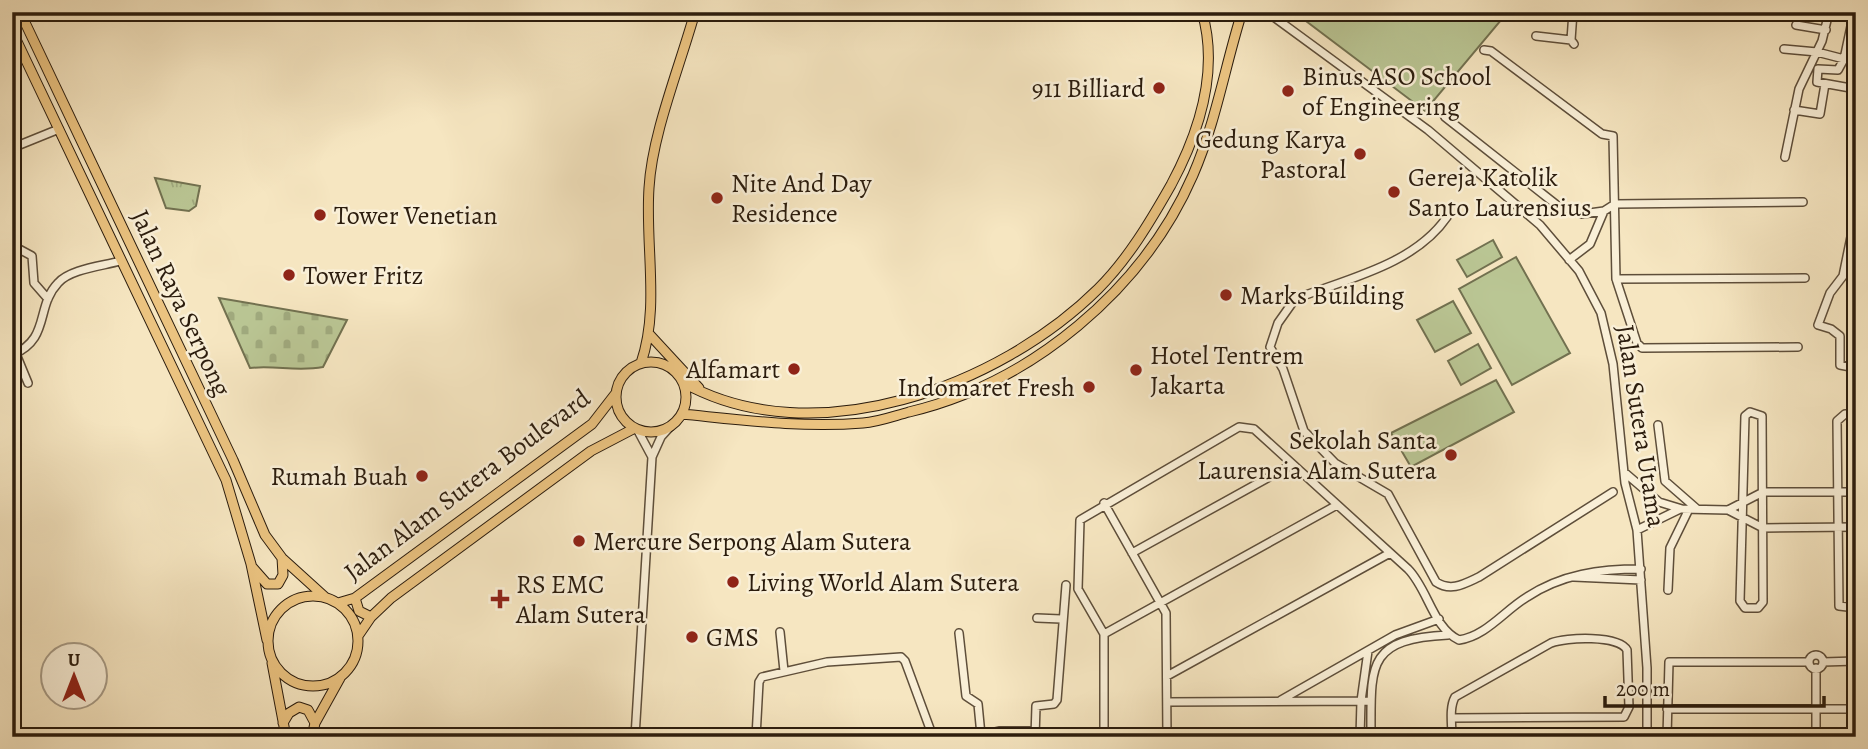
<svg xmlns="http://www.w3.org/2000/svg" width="1868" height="749" font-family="Alegreya,serif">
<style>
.grass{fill:url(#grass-tufts);stroke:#727150;stroke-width:2}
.cemetery{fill:url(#cemetery-stones);stroke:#727150;stroke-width:2}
.pitch{fill:#bac694;stroke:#727150;stroke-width:2}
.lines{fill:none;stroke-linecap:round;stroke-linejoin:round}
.minor-casing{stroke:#5e4e3a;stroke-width:10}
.major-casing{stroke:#2b1c0d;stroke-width:11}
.minor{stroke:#f9efd7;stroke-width:7}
.major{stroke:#ebc380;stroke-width:9}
.poi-dot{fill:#8f2418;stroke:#f9efd7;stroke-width:2.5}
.labels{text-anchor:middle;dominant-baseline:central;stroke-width:5;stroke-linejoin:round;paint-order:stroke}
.poi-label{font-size:26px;fill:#2b1c0d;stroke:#f9efd7;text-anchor:start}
.street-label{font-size:26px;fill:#2b1c0d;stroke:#f9efd7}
</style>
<defs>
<pattern id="grass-tufts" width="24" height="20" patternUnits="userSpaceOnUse" patternTransform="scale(1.75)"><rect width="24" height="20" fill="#bac694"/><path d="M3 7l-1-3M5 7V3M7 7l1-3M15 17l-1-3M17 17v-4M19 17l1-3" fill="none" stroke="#a0aa7e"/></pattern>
<pattern id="cemetery-stones" width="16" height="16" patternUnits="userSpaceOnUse" patternTransform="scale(1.75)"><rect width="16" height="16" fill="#bac694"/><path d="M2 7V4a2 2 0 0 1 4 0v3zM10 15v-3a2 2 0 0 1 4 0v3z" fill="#a0aa7e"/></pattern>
</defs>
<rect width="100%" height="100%" fill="#f6e6c1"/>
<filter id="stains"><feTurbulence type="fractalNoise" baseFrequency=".00286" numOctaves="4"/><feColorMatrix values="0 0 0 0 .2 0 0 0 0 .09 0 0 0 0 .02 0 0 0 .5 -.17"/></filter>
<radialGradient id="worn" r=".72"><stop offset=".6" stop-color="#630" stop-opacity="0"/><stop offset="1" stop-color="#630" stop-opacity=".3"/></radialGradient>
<path class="grass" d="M155 178 200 186 196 206 189 211 166 208Z"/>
<path class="cemetery" d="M219 298 347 320 323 367C297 372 275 365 250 368Z"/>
<path class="pitch" d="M1294 12H1507V13L1425 111Z
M1493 240 1502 257 1467 277 1457 260Z
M1516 257 1570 353 1512 385 1459 289Z
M1453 301 1471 333 1435 352 1417 320Z
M1478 344 1491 368 1461 385 1448 361Z
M1496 380 1514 412 1411 467 1391 433Z"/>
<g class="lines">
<defs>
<path id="minor" d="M1267 12 1428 130 1540 225 1579 271 1601 313 1613 364 1625 483 1637 530 1647 668V737
M1573 12 1571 40 1574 44
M1796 25 1826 30
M1536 36 1571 40
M1784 49 1817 52 1844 59 1854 12
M1484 50 1491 51 1602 134 1613 136 1616 279 1637 343 1642 348 1798 347
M1844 59 1838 70 1818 69 1817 82 1856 89
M1440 107 1445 117 1558 206 1582 214 1604 211
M1794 110 1820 114 1825 84
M12 148 59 129
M1785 157 1799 89 1822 41 1829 12
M1447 217C1414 265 1346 279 1295 299L1278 323 1270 347 1283 369 1304 431 1335 463 1388 494 1436 582C1451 592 1464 584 1479 577L1613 492
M1856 226 1853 227 1843 276 1830 293 1818 325 1831 329 1840 336V365L1856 368
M1853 227 1856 201
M19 249 32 256 34 283 48 299
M1569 260 1590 244 1604 211 1615 204 1803 202
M1616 279 1805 278
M16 354 28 383
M12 355C51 339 35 307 58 283 70 269 103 266 120 261
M1750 412 1762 416 1763 602 1758 608H1745L1740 601 1745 416Z
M1856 414H1845L1837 421 1839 606 1856 608
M1658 425 1665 481 1697 509
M637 429 652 457
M1624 472 1659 502 1682 509 1728 510 1763 492
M1763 492H1856
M1104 503 1166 613 1167 737
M1728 510 1763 528 1856 527
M1637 530 1680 509
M1132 553 1291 465
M1574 577 1641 580
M1668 590 1670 548 1689 509
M1037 618 1061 619
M780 632 784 671
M959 633 966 696 978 704 981 735
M1104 634 1337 505
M1809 662a7 7 0 1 1 14 0a7 7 0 1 1-14 0Z
M1823 662 1856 661
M1167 676 1390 553
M1281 700 1395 635 1439 619
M1167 702 1371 701
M1667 709H1856
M1452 718 1624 717 1629 707 1627 650C1619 635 1566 637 1551 643L1455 697C1449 708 1452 724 1452 737
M1104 731V634L1078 589 1080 520 1239 427 1254 429 1408 569C1428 589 1433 628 1459 640 1486 636 1504 611 1527 597 1562 574 1600 569 1641 569
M635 737 652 457 661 437 670 427
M756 737 759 682 762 677 827 662 901 657 905 661 933 737
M973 737 1000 731H1035
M1035 737 1036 706 1054 704 1057 700 1066 585
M1360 737 1361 701 1368 651
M1371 737C1371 665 1366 639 1448 635
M1667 737 1669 662H1809
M1816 737V668"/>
<path id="major" d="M20 12 233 460 265 535 282 558 325 597
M1220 12H1234
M12 31 226 480 251 564 267 640
M650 335 699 388
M616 397a35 35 0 1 1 70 0a35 35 0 1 1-70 0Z
M641 363C660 308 645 246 649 188 652 134 680 66 695 12
M684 383C814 455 999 387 1098 289 1128 259 1150 222 1171 185 1199 133 1219 70 1202 12
M682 414C743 420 802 428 863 423 878 422 894 416 909 412 1031 383 1143 290 1193 175 1216 122 1225 66 1242 12
M252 567 267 584H278L283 575 282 558
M268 641a45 45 0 1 1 90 0a45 45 0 1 1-90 0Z
M355 598 359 611 371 617
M338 603 355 598 592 424 616 393
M358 636 371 617 391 598 591 451 635 428
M272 663 286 737
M283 723 289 713 299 707 308 710 315 723
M312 737 315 723 340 678"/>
</defs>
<use href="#minor" class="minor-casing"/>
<use href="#major" class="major-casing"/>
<use href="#minor" class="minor"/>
<use href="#major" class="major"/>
</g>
<g class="poi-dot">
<circle cx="1159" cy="88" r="7"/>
<circle cx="1288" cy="91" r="7"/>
<circle cx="1360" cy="154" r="7"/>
<circle cx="1394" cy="192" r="7"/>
<circle cx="717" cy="198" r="7"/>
<circle cx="320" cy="215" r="7"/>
<circle cx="289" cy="275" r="7"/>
<circle cx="1226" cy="295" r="7"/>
<circle cx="794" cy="369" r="7"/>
<circle cx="1136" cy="370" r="7"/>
<circle cx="1089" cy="387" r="7"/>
<circle cx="1451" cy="455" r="7"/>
<circle cx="422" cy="476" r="7"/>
<circle cx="579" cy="541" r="7"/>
<circle cx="733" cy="582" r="7"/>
<path d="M496.5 588.5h7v7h7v7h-7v7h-7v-7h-7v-7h7z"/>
<circle cx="692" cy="637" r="7"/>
</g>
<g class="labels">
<g class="poi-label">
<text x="1302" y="76">Binus ASO School<tspan x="1302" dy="30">of Engineering</tspan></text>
<text x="1145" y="88" text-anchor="end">911 Billiard</text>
<text x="1346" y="139" text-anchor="end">Gedung Karya<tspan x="1346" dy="30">Pastoral</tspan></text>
<text x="1408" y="177">Gereja Katolik<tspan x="1408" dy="30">Santo Laurensius</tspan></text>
<text x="731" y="183">Nite And Day<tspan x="731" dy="30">Residence</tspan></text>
<text x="334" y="215">Tower Venetian</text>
<text x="303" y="275">Tower Fritz</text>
<text x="1240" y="295">Marks Building</text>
<text x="1150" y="355">Hotel Tentrem<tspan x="1150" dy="30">Jakarta</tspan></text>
<text x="780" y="369" text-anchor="end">Alfamart</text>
<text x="1075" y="387" text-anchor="end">Indomaret Fresh</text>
<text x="1437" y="440" text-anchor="end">Sekolah Santa<tspan x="1437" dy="30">Laurensia Alam Sutera</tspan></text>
<text x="408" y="476" text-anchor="end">Rumah Buah</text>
<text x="593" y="541">Mercure Serpong Alam Sutera</text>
<text x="747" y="582">Living World Alam Sutera</text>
<text x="516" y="584">RS EMC<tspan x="516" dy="30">Alam Sutera</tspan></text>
<text x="706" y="637">GMS</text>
</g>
<g class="street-label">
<text transform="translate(181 303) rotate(65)">Jalan Raya Serpong</text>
<text transform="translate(1641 426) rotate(81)">Jalan Sutera Utama</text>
<text transform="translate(467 485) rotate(-37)">Jalan Alam Sutera Boulevard</text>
</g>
</g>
<rect width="1868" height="749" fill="none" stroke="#f6e6c1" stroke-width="42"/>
<rect x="14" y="14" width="1840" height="721" fill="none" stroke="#2b1c0d" stroke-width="3.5"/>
<rect x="21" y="21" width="1826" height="707" fill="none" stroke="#2b1c0d" stroke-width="2"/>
<g transform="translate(74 676)"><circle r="33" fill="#f9efd7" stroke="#a79b86" stroke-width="2"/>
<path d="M0-5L12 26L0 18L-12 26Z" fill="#8f2418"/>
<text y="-10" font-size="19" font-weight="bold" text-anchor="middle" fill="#2b1c0d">U</text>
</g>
<path d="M1605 696v10h219v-10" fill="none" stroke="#2b1c0d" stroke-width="3.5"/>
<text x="1616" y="696" font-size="21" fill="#2b1c0d" stroke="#f9efd7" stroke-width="5" paint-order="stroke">200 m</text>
<rect width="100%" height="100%" filter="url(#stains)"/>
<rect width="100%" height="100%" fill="url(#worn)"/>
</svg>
